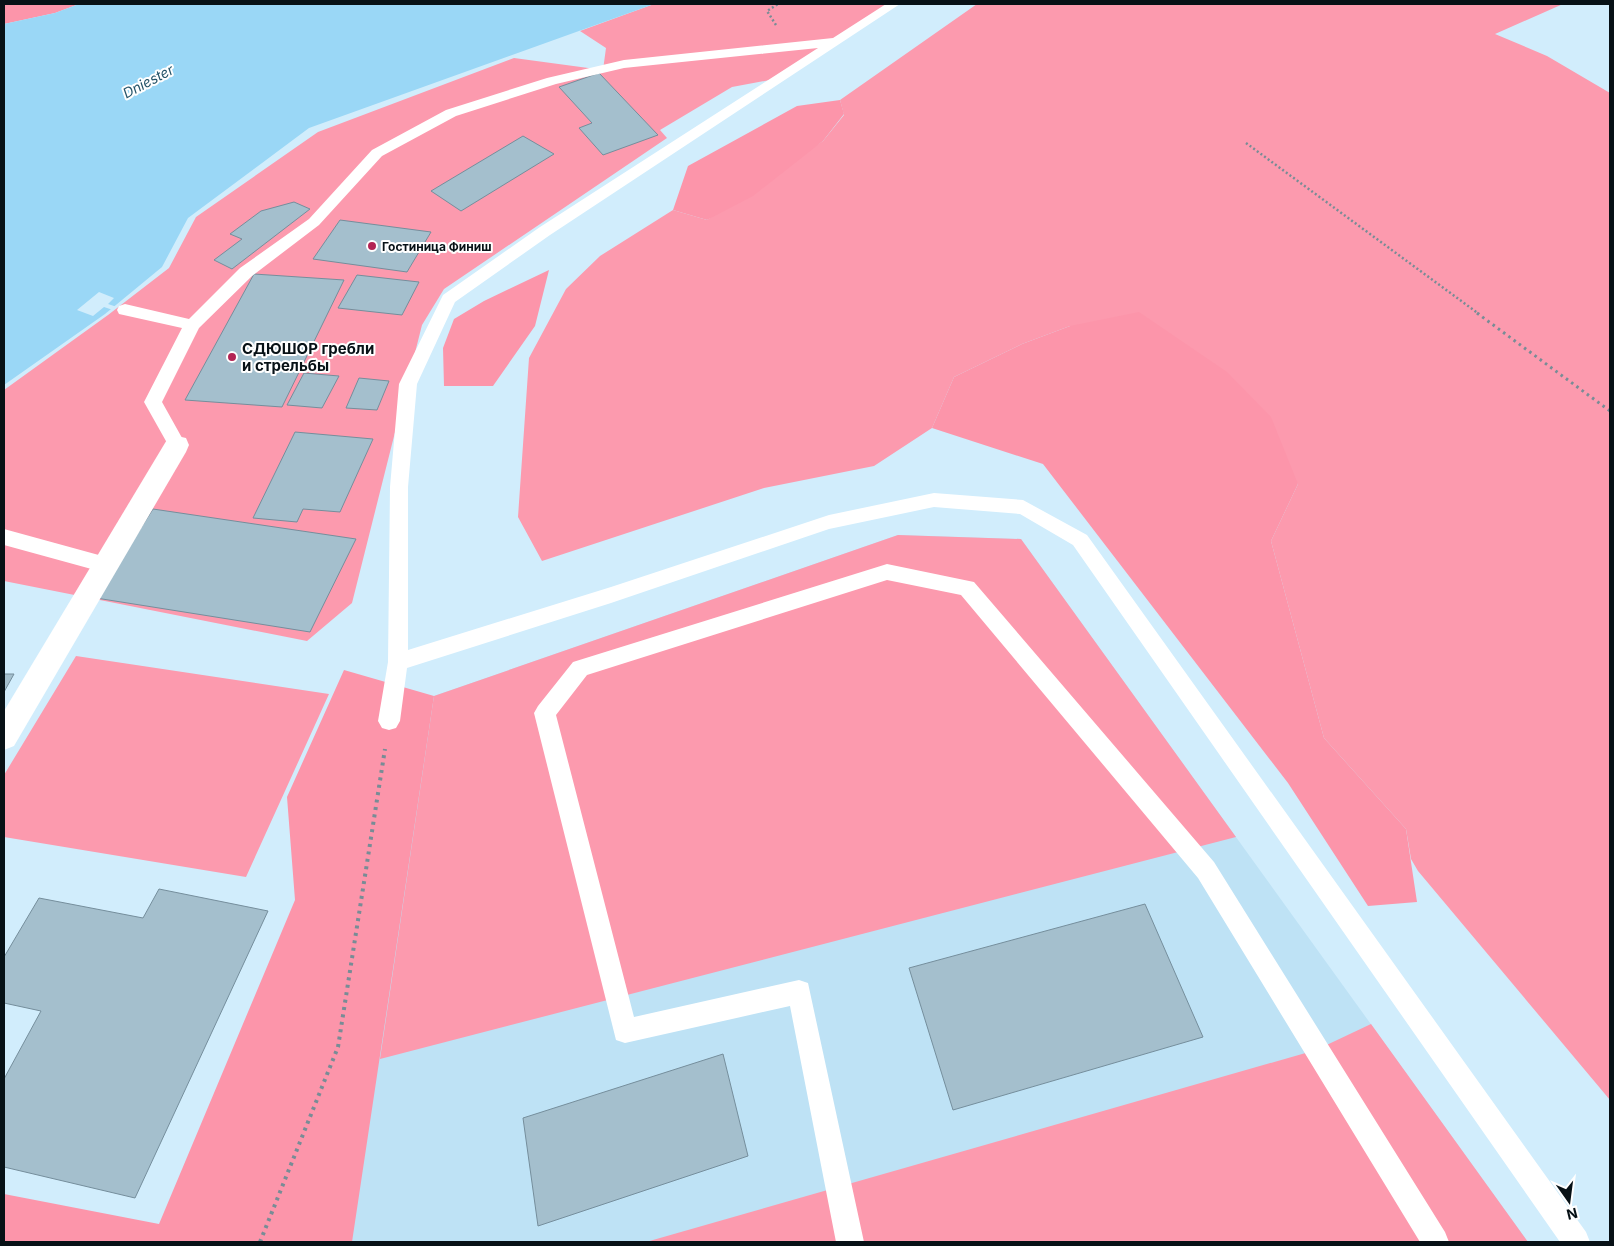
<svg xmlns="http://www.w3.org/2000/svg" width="1614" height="1246" font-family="Inter,sans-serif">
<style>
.built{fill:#bee2f5}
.green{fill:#fc9aae}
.forest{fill:#fc95aa}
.water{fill:#9ad7f6}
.pier{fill:#d1edfc}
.building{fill:#a4bfcd;stroke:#758e9c}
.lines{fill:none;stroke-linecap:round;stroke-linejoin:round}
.path-far2{stroke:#788c96;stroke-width:2.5;stroke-dasharray:2 2.5;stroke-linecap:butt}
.path-far1{stroke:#788c96;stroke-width:3;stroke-dasharray:2.5 4;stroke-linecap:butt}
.path{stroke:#788c96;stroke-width:4;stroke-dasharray:3 4.5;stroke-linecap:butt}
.service{fill:#fff;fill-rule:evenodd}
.minor{fill:#fff;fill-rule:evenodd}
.poi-dot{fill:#b32454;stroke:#fff;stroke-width:2}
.labels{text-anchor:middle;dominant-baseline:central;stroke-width:4;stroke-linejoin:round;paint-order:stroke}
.far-poi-label{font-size:12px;font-weight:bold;fill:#071116;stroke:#fff;text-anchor:start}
.far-water-label{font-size:14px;font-style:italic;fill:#255469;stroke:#fff}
.poi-label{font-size:15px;font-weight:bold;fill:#071116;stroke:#fff;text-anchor:start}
</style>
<rect width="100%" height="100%" fill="#d1edfc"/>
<path class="built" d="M898 535 1021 539 1528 1242H349L434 696Z"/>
<path class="green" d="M654 4H894L781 78 732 87 660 130 667 138 444 289 422 325 352 603 307 641 4 581V390L108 315 169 268 196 217 318 132 514 58 603 70 606 48 580 31Z
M977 4H1563L1495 34 1547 56 1610 93V1100L1418 871 1411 859 1406 829 1324 738 1271 541 1298 484 1070 326 1022 344 954 377 932 428 874 466 764 488 542 561 518 517 529 358 566 289 600 256 673 210 707 220 823 141 844 115 840 100Z
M898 535 1021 539 1236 837 380 1059 434 696Z
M76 656 329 694 246 877 4 837V775Z
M1371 1024 1528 1242H646L1316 1050Z"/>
<path class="forest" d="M4 4H79L55 13 4 24Z
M840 100 844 114 823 141 753 196 707 220 673 210 688 166 797 106Z
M549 270 535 326 493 386H444L443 348 454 319 484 301Z
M1139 312 1227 372 1271 417 1298 484 1271 541 1324 738 1406 829 1417 902 1368 906 1288 783 1043 464 932 428 954 377 1022 344 1070 326Z
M344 670 434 696 352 1242H4V1194L159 1224 295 900 287 797Z"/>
<path class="water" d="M79 4H654L309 128 188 218 162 267 105 314 4 385V24L55 13Z"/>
<path class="pier" d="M99 292 114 298 108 304 117 307 113 310 104 307 93 316 77 310Z"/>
<path class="building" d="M599 73 658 135 603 155 579 128 592 123 559 87Z
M523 136 554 154 461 211 431 191Z
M294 202 310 209 232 269 214 260 242 239 230 234 261 211Z
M340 220 431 232 407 272 313 259Z
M254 274 344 280 282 407 185 400Z
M357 275 419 282 402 315 338 308Z
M304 373 339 376 322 408 287 405Z
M359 378 389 381 377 410 346 408Z
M295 432 373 439 340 512 303 509 297 522 253 518Z
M153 509 356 539 310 632 96 598Z
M4 674H14L4 692Z
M159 889 268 911 135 1198 4 1167V1079L41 1011 4 1003V957L39 898 143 918Z
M1145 904 1203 1037 953 1110 909 968Z
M723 1054 748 1156 538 1226 523 1118Z"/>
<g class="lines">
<path class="path-far2" d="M776 25 767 11 778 4
M1246 143 1479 314"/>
<path class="path-far1" d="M1477 313 1610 411"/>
<path class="path" d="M260 1242 338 1047 385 749"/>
<path class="service" d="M886 4H900L550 235 455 302 417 384 408 487V650L611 587 829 515 934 493 1023 500 1087 535 1586 1232 1590 1242H1560L1073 545 1020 514 934 507 829 529 611 603 407 668 400 721 396 728 389 730 382 728 378 721 388 662 390 487 399 384 443 295 540 227 818 48 624 68 556 84 456 116 382 156 319 225 252 276 199 328 162 402 186 445 183 450 177 452 171 450 144 402 182 328 119 314 117 310 119 306 125 304 189 319 240 268 309 219 372 150 446 110 547 78 624 60 833 38Z
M4 529 106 557 113 559 116 565 113 571 106 573 4 545Z
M887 564 974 582 1214 862 1445 1232 1449 1242H1420L1198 878 961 595 887 580 587 675 556 715 634 1017 799 980 808 983 864 1242H836L790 1006 625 1043 616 1040 534 713 538 706 573 662Z"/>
<path class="minor" d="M177 436 186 438 189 445 186 452 14 746 4 750V711L168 438Z"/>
</g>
<g class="poi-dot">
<circle cx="372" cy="246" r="5"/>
<circle cx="232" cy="357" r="5"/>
</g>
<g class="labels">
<g class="far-poi-label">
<text x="382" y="246">Гостиница Финиш</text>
</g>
<g class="far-water-label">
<text transform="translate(148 81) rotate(-28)">Dniester</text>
</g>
<g class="poi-label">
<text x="242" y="348">СДЮШОР гребли<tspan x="242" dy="17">и стрельбы</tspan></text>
</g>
</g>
<rect width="1614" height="1246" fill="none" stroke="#071116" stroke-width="10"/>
<g transform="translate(1569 1201) rotate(166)" stroke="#ffffff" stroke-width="4" paint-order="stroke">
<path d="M0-4L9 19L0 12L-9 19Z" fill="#071116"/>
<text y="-8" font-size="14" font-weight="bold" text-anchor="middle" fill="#071116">N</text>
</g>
</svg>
